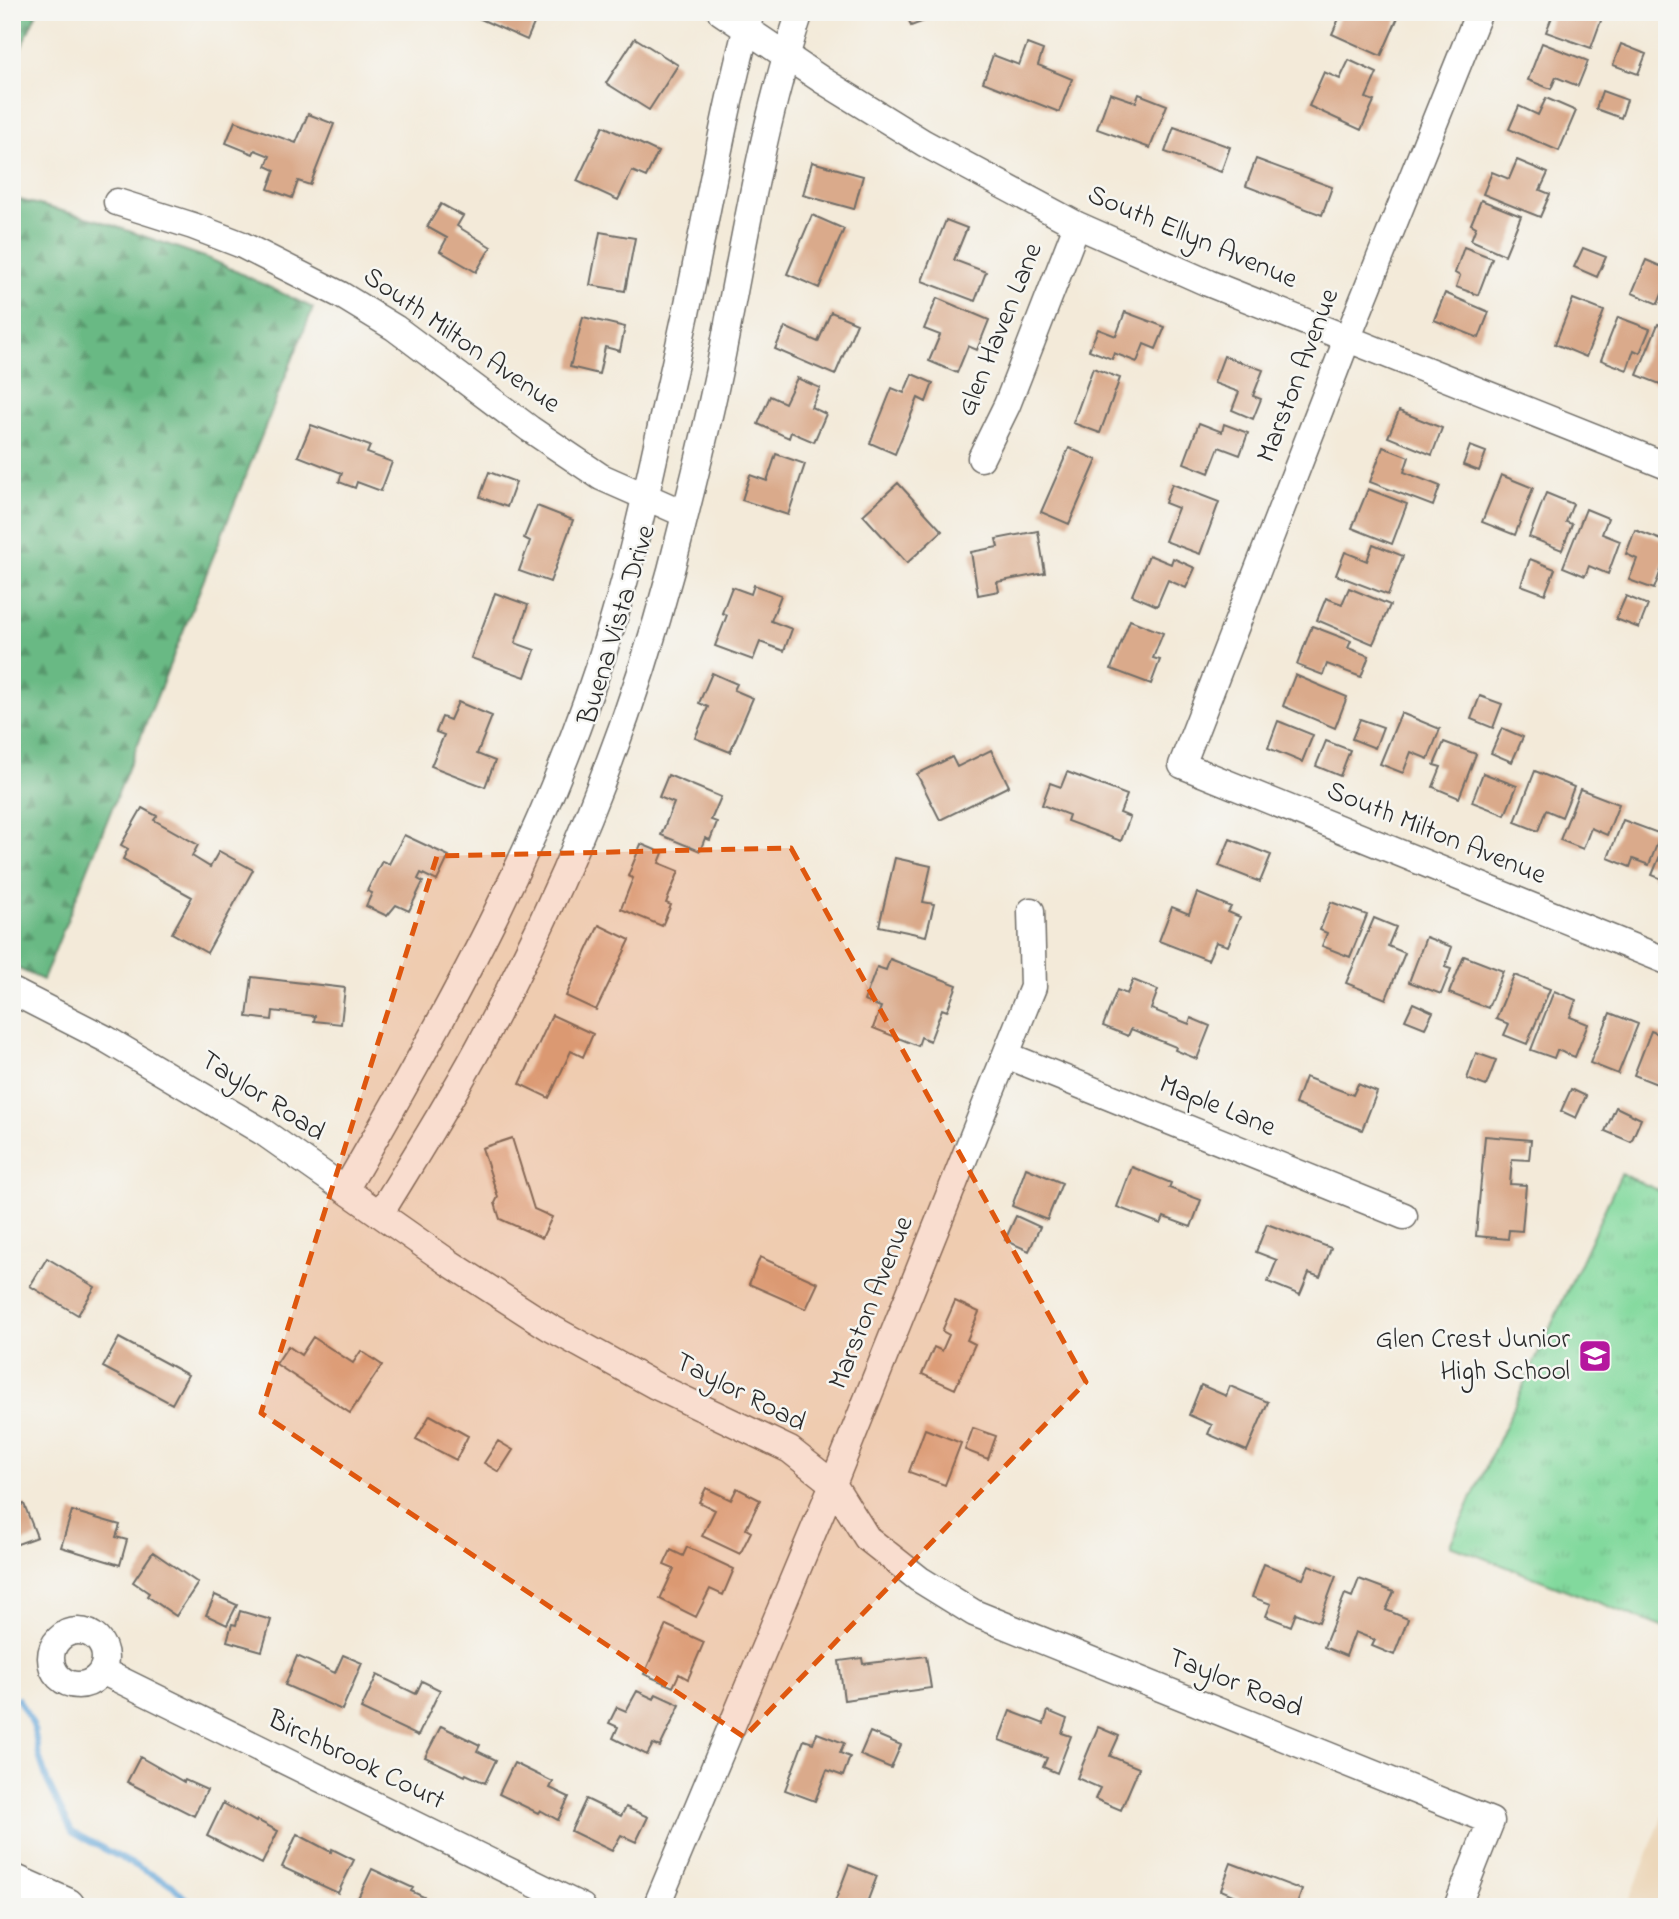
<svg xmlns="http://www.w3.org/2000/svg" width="1679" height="1919" font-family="'Indie Flower',sans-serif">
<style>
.built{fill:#ecd7ba}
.grass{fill:url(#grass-tufts);stroke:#568264;stroke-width:2}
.forest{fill:url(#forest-firs);stroke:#4a7258;stroke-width:2}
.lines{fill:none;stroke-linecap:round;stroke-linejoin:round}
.stream{stroke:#66a7d9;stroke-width:6}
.building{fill:#daaa8b}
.minor-casing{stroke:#716e68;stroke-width:29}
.primary-casing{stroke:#716e68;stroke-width:41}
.minor{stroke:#fff;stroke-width:26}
.primary{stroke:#fff;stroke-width:38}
.marked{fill:#df570e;fill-opacity:0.2;stroke:#df570e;stroke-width:5;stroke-dasharray:14 9;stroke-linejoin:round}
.labels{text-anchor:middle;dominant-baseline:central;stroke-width:5;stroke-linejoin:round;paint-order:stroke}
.street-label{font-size:28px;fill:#2b2b2b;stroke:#f6f6f2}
.poi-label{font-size:28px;fill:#2b2b2b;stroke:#f6f6f2;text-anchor:end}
</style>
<defs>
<pattern id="grass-tufts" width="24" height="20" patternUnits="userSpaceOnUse" patternTransform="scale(1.75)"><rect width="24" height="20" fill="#82d99d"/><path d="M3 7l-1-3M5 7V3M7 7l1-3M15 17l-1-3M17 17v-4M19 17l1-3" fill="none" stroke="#70ba87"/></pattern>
<pattern id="forest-firs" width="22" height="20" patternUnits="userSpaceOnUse" patternTransform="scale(1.75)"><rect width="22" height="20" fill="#69b984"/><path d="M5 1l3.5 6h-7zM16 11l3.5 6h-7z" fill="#57976c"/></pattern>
</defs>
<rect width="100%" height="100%" fill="#f6f6f2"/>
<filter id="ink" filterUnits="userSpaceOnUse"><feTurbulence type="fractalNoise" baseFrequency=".0143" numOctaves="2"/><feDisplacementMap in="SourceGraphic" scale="14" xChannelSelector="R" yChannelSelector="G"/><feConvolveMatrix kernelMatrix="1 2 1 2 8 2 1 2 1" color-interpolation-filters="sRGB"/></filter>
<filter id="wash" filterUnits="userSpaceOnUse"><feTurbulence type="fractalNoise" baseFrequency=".00686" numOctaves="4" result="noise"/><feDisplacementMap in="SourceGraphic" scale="28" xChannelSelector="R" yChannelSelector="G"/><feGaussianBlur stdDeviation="1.57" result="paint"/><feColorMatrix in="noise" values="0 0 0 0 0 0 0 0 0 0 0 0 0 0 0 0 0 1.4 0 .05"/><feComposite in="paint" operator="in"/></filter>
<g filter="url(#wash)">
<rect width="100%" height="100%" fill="#f3ead9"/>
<path class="built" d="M1667 1804V1907H1627Z"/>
<path class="grass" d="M1621 1174 1667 1194V1629L1450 1545Z"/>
<path class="forest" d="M12 12H37L12 68Z
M12 198 97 220 210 259 313 308 43 980 12 966Z"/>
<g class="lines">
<path class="stream" d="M18 1699 33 1724 39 1756 48 1783 72 1832 172 1885 194 1907"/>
</g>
<g id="blocks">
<path class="building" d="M465 12H539L527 40Z
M906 12H933L935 17 911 26Z
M1342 12 1359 17 1361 12 1400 13 1381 56 1332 34Z
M1554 12H1564L1575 16 1576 12H1594L1603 15 1591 48 1546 32Z
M635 38 678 65 649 110 606 83Z
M1542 43 1588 61 1578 86 1556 77 1551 89 1528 80Z
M1027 44 1043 50 1038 65 1072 79 1059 112 983 82 993 55 1019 65Z
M1621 44 1646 54 1638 74 1613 65Z
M1349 60 1377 73 1366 98 1374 101 1361 130 1309 106 1324 72 1340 79Z
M1602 91 1627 100 1621 118 1596 109Z
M1110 93 1136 102 1139 94 1167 105 1150 148 1097 129Z
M1546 98 1576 111 1559 151 1509 129 1519 106 1538 115Z
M308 114 334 124 310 185 298 181 292 198 268 189 275 170 266 166 270 156 255 150 253 154 226 143 235 121 296 143Z
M603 126 658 152 646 177 632 171 618 200 577 181Z
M1174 127 1230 147 1221 172 1165 152Z
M1256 159 1332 187 1322 215 1246 186Z
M1517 160 1548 173 1540 190 1550 194 1540 217 1483 194 1492 172 1509 179Z
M812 162 863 176 854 209 803 195Z
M1481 200 1521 216 1505 255 1471 240 1476 227 1471 224Z
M441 204 463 216 457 226 491 247 476 272 440 251 447 238 427 227Z
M812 215 844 229 819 288 787 274Z
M946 220 967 228 954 260 986 272 975 301 922 281Z
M600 232 635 238 625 291 590 285Z
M1464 247 1492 258 1478 295 1456 287 1460 276 1455 273Z
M1583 248 1606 257 1597 277 1574 267Z
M1646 260 1667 269V282L1658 304 1632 293Z
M1445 293 1489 312 1479 338 1434 320Z
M937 298 989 320 977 350 968 346 957 373 929 361 940 335 924 329Z
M1573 299 1604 311 1586 357 1555 344Z
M831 312 857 323 835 375 775 349 785 327 818 342Z
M1125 312 1165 327 1156 349 1144 344 1137 362 1114 353 1112 359 1089 350 1098 329 1116 336Z
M583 317 625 327 620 351 605 347 599 374 570 367Z
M1618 317 1650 329 1640 353 1634 350 1627 370 1601 360Z
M1658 324 1667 328V366L1660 384 1637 375Z
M1224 356 1263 370 1253 396 1261 399 1253 419 1232 410 1239 392 1214 383Z
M1093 368 1120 378 1100 433 1073 423Z
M912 374 933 383 926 402 918 398 895 454 870 443 892 388 904 393Z
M797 378 820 388 811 407 826 414 814 442 791 432 789 438 758 424 770 396 785 403Z
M1399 411 1442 428 1432 455 1388 437Z
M1199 423 1222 432 1224 424 1248 433 1240 455 1219 447 1209 473 1184 463Z
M311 425 370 446 367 453 392 462 381 491 357 482 355 488 339 482 342 473 298 456Z
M1470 446 1486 452 1479 471 1463 465Z
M1383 447 1409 457 1404 472 1440 486 1433 506 1370 482Z
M1069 448 1097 460 1069 524 1041 512Z
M776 454 805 464 788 515 742 500 750 475 767 481Z
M489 472 516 482 507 507 480 497Z
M1501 475 1533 488 1515 535 1482 522Z
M898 483 942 531 907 563 863 515Z
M1172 484 1219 502 1200 554 1165 541 1178 508 1165 503Z
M1368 489 1407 504 1392 544 1352 528Z
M1546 493 1573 504 1566 522 1572 524 1562 550 1529 537Z
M537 506 573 520 550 582 519 571 530 541 524 538Z
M1586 509 1608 518 1602 534 1620 541 1608 574 1589 566 1585 576 1563 567Z
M1635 530 1667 542V554L1654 589 1629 580 1637 559 1626 554Z
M1038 531 1045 573 997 582 999 591 978 595 971 552 998 547 996 539Z
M1373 544 1403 556 1388 595 1336 575 1345 552 1367 561Z
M1149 555 1171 564 1173 558 1195 568 1186 588 1168 580 1157 606 1132 595Z
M1530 559 1555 569 1545 594 1521 585Z
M754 585 781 595 771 621 792 629 784 651 760 642 753 660 715 646 727 615 722 613 732 587 751 594Z
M1349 588 1390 605 1373 644 1317 620 1326 598 1342 604Z
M495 593 528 605 515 643 535 650 525 677 471 658Z
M1626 596 1648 605 1639 628 1616 619Z
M1130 620 1163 633 1153 658 1160 660 1151 684 1111 669Z
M1312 626 1351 641 1348 648 1369 656 1361 677 1327 664 1323 675 1297 665Z
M712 673 737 684 734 690 753 698 730 752 695 738 708 707 699 703Z
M1295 675 1347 697 1335 728 1283 706Z
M1480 696 1502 704 1493 728 1471 719Z
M458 702 492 716 477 754 495 761 485 787 431 766 444 735 436 732 442 717 450 720Z
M1401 713 1440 729 1428 759 1411 752 1403 773 1380 764Z
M1360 719 1383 727 1375 748 1352 739Z
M1278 721 1313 735 1302 762 1268 748Z
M1502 728 1523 737 1512 762 1491 753Z
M1326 741 1350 750 1340 776 1316 766Z
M1444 742 1476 754 1459 798 1433 787 1441 767 1434 765Z
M991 750 1009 786 940 820 917 774 952 757 957 767Z
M1535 771 1574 787 1562 817 1546 810 1538 831 1515 822Z
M1067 772 1127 795 1120 813 1130 817 1121 841 1067 821 1069 815 1042 805 1050 783 1061 787Z
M1483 773 1517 786 1505 815 1472 802Z
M668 775 721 797 711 820 717 822 710 840 705 838 700 851 661 835 674 803 659 797Z
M1580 789 1619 804 1607 835 1591 828 1583 849 1560 840Z
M142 808 157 816 154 820 198 845 192 856 210 867 219 851 253 870 207 953 172 933 192 897 123 859 128 849 121 845Z
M1623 820 1661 834 1649 865 1633 859 1630 867 1608 858Z
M404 835 449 856 437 881 421 873 418 879 423 882 409 911 396 905 387 916 366 906 372 893 367 891 382 861 389 864Z
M1230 839 1271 855 1260 882 1219 866Z
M1667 839V881L1652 875Z
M641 844 663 853 659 863 679 871 666 903 671 905 662 926 621 909 633 878 628 876Z
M895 858 931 866 923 902 934 904 926 936 879 926Z
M1197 893 1231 907 1228 912 1240 917 1228 946 1216 942 1208 960 1159 941 1172 907 1189 914Z
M1331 902 1367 915 1350 957 1322 946 1327 933 1320 930Z
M1374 918 1396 927 1388 946 1405 953 1386 999 1346 983Z
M599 925 630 940 596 1010 566 996Z
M1426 937 1452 947 1445 967 1451 969 1441 994 1409 982Z
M1464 956 1503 971 1488 1008 1449 993Z
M890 959 957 985 947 1011 942 1009 930 1041 921 1037 918 1046 873 1028 881 1007 864 1001 877 967 886 970Z
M1514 975 1550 989 1527 1044 1504 1035 1509 1024 1496 1019Z
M252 977 345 988 341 1024 314 1021 315 1016 273 1011 272 1020 247 1017Z
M1133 980 1158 990 1151 1009 1189 1024 1191 1018 1210 1026 1197 1059 1175 1050 1176 1047 1131 1029 1128 1036 1103 1026 1117 990 1127 994Z
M1554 991 1576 1000 1570 1017 1588 1024 1575 1057 1557 1050 1554 1058 1531 1050Z
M1413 1003 1433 1012 1425 1028 1405 1020Z
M1610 1013 1638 1024 1618 1074 1590 1063Z
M552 1015 593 1034 583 1057 571 1051 549 1098 520 1084Z
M1651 1031 1667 1037V1088L1634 1075Z
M1476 1053 1496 1060 1486 1086 1467 1079Z
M1305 1077 1353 1095 1358 1084 1377 1092 1362 1130 1295 1104Z
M1571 1089 1586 1096 1576 1118 1561 1111Z
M1616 1107 1641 1119 1631 1142 1605 1131Z
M1485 1136 1531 1140 1529 1160 1512 1159 1510 1184 1526 1185 1522 1231 1509 1230 1508 1239 1476 1236Z
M512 1138 534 1209 552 1217 542 1238 500 1219 495 1203 498 1197 482 1148Z
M1132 1167 1171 1183 1169 1188 1201 1200 1191 1227 1164 1217 1161 1224 1117 1207Z
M1026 1168 1062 1183 1047 1220 1012 1206Z
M1016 1216 1040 1227 1029 1251 1005 1240Z
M1267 1224 1331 1248 1320 1277 1309 1273 1300 1295 1268 1282 1277 1260 1256 1252Z
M760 1257 818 1283 806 1309 749 1284Z
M47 1258 95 1287 78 1315 30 1286Z
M955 1301 979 1312 967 1340 975 1344 955 1389 922 1374 934 1347 942 1351 949 1335 942 1331Z
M313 1337 353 1363 361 1351 382 1365 350 1413 276 1364 288 1346 301 1355Z
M119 1338 188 1375 172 1404 103 1367Z
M1201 1385 1226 1396 1230 1386 1268 1402 1247 1451 1208 1434 1212 1425 1189 1415Z
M430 1415 468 1436 456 1460 416 1439Z
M973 1428 996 1436 988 1459 965 1450Z
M925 1429 961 1443 945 1485 909 1472Z
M498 1441 513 1450 499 1472 484 1463Z
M706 1488 731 1500 737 1488 760 1500 746 1529 751 1532 740 1554 702 1536 715 1510 699 1502Z
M24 1504 37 1537 12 1546V1508Z
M72 1511 120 1525 116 1537 127 1540 120 1565 61 1547Z
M687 1547 734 1569 723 1595 710 1589 696 1617 660 1599 674 1569 664 1565 671 1550 683 1556Z
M153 1552 198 1583 176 1616 147 1596 149 1593 133 1582Z
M1264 1564 1303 1579 1309 1565 1336 1576 1319 1622 1296 1613 1291 1626 1266 1616 1271 1604 1252 1597Z
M1359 1579 1394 1592 1386 1610 1408 1619 1394 1655 1372 1646 1375 1640 1355 1632 1346 1656 1324 1647 1345 1594 1352 1597Z
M215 1595 237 1605 227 1625 206 1615Z
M240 1611 271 1620 262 1651 227 1641 232 1624 236 1625Z
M666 1625 704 1642 688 1679 679 1674 673 1687 644 1674Z
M343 1655 362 1663 342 1710 285 1685 297 1656 335 1673Z
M926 1656 931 1688 844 1700 839 1661 862 1658 863 1664Z
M377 1675 416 1694 422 1681 440 1690 418 1736 361 1709Z
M637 1691 654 1699 656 1694 680 1705 660 1747 653 1744 647 1755 613 1738 618 1727 609 1723 617 1707 626 1711Z
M1010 1711 1044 1724 1048 1711 1067 1719 1062 1733 1071 1736 1057 1773 1043 1767 1047 1758 999 1740Z
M441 1726 480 1745 477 1751 496 1760 485 1783 466 1774 465 1776 425 1757Z
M1098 1727 1119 1736 1110 1756 1139 1768 1121 1810 1095 1799 1100 1788 1077 1778Z
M870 1732 901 1745 891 1768 860 1755Z
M817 1733 844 1743 840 1753 850 1757 843 1776 827 1770 815 1801 785 1790 804 1740 813 1743Z
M140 1757 184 1782 185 1780 207 1790 194 1816 127 1782Z
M514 1763 553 1782 550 1788 569 1797 558 1820 540 1810 538 1813 499 1794Z
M586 1799 621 1816 626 1807 648 1817 636 1842 621 1835 612 1851 571 1831Z
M223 1803 256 1822 257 1820 278 1831 262 1864 207 1836Z
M297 1834 331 1852 332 1849 354 1860 338 1893 282 1867Z
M1231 1863 1302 1890 1296 1907H1236L1240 1898 1221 1890Z
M849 1865 877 1876 868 1900 886 1907H833Z
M372 1869 413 1888 411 1891 430 1900 427 1907H366L356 1902Z"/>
</g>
</g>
<g filter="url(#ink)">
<use href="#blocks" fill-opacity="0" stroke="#716e68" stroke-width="2"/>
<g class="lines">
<defs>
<path id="minor" d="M721 12 822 80 924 143 1077 225 1208 283 1667 466
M1479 12 1348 337 1182 765 1667 961
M117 202 193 226 240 244 341 295 395 328 530 429 601 477 685 514
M981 458 1007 405 1077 225
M12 991 106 1039 263 1132 448 1262 549 1327 656 1386 790 1450 833 1484 867 1538 919 1579 974 1613 1491 1821 1457 1907
M1006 1055 1404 1216
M345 1190C451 1008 553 823 613 621 632 558 646 495 660 431 672 376 685 321 696 265 713 181 728 95 751 12
M380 1214C416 1155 453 1097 485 1036 563 890 628 731 671 570 688 504 705 437 719 370 743 250 761 128 800 12
M51 1658a27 27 0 1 1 54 0a27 27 0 1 1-54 0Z
M102 1671 582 1907
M656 1907 833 1484 1033 987 1031 911"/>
<path id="primary" d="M12 1883 66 1907"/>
</defs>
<use href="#minor" class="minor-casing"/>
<use href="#primary" class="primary-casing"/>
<use href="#minor" class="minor"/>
<use href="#primary" class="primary"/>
</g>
</g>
<path class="marked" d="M791 848 1086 1382 744 1737 261 1413 437 856Z"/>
<defs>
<symbol id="school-square" viewBox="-11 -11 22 22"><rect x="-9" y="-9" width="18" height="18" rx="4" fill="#b5179e" stroke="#f6f6f2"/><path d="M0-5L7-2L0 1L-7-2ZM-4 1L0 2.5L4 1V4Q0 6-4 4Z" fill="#fff"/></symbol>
</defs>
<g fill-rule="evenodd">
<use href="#school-square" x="1576" y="1337" width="38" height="38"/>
</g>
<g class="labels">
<g class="street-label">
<text transform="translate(1192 238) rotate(23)">South Ellyn Avenue</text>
<text transform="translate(1001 330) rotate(-68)">Glen Haven Lane</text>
<text transform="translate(461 341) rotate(35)">South Milton Avenue</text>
<text transform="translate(1299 376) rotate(-69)">Marston Avenue</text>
<text transform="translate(618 625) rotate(-73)">Buena Vista Drive</text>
<text transform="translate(1436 834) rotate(22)">South Milton Avenue</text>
<text transform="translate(262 1097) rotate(33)">Taylor Road</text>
<text transform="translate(1217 1107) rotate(22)">Maple Lane</text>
<text transform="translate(872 1303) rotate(-68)">Marston Avenue</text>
<text transform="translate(740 1393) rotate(27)">Taylor Road</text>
<text transform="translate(1235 1684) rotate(22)">Taylor Road</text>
<text transform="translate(356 1761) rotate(26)">Birchbrook Court</text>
</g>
<g class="poi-label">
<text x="1570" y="1340">Glen Crest Junior<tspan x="1570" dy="32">High School</tspan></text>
</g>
</g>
<rect width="1679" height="1919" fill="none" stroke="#f6f6f2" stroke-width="42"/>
</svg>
